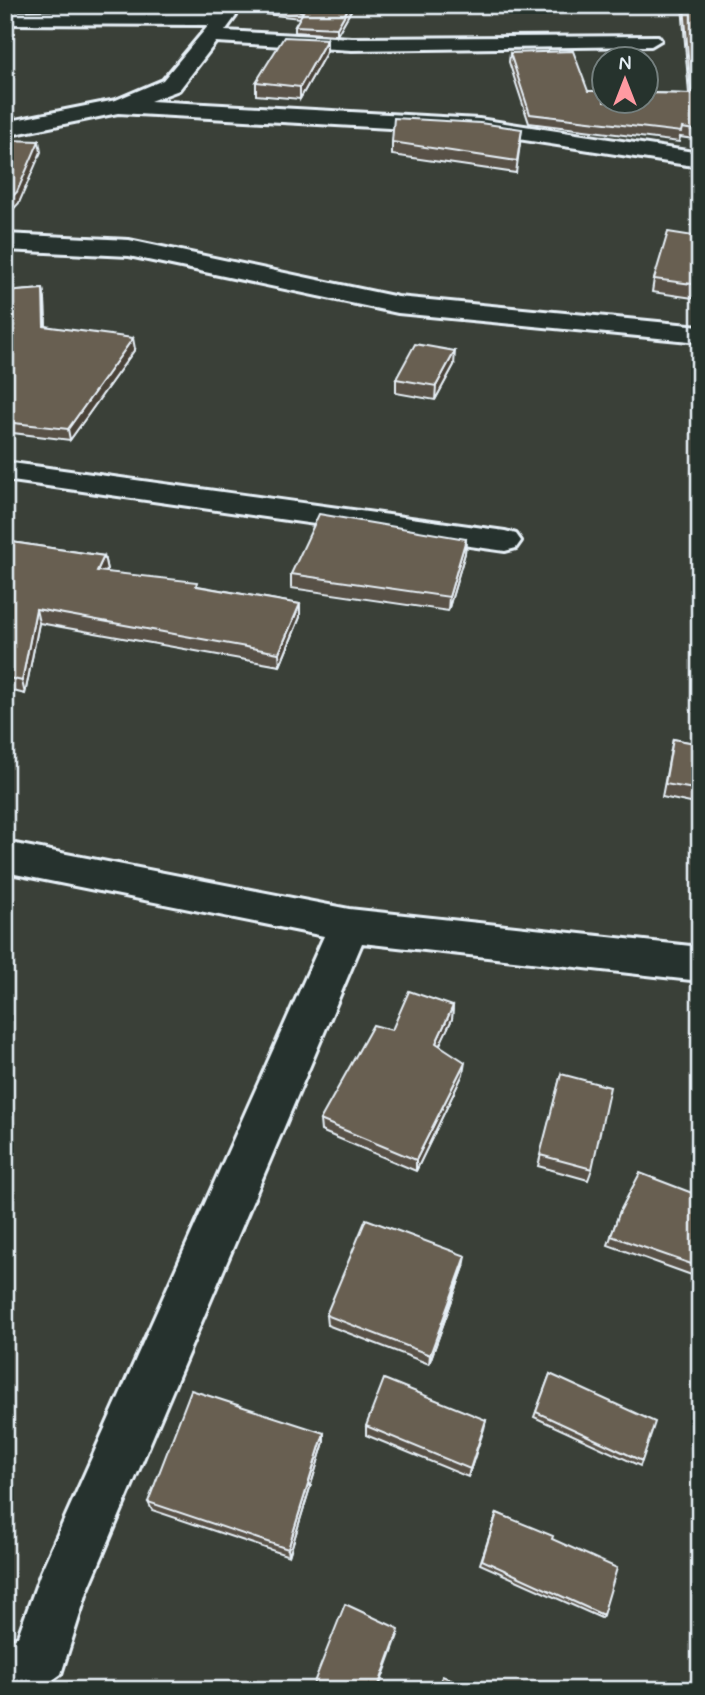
<svg xmlns="http://www.w3.org/2000/svg" width="705" height="1695" font-family="Mynerve,sans-serif">
<style>
.lines{fill:none;stroke-linecap:round;stroke-linejoin:round}
.minor-casing{stroke:#e8f1f8;stroke-width:6}
.minor{fill:#26332d;fill-rule:evenodd}
.wall{fill:#595146;stroke:#e8f1f8;stroke-width:2}
.shaded-wall{fill:#494239;stroke:#e8f1f8;stroke-width:2}
.building{fill:#685e51;stroke:#e8f1f8;stroke-width:2}
</style>
<rect width="100%" height="100%" fill="#3a4038"/>
<filter id="ink" filterUnits="userSpaceOnUse"><feTurbulence type="fractalNoise" baseFrequency=".0143" numOctaves="2"/><feDisplacementMap in="SourceGraphic" scale="14" xChannelSelector="R" yChannelSelector="G"/><feConvolveMatrix kernelMatrix="1 2 1 2 8 2 1 2 1" color-interpolation-filters="sRGB"/></filter>
<g filter="url(#ink)">
<g class="lines">
<defs>
<path id="minor" d="M140 10 218 13 226 10 236 16 225 31 352 38 658 36 661 40 651 46 352 50 216 42 179 90 150 101 479 119 700 153V167L479 133 118 113 5 136V122L116 100 163 80 209 25 5 24V12Z
M5 234 129 240 398 297 700 326V342L398 313 129 256 5 250Z
M5 462 505 531 516 534 521 541 516 548 505 551 5 480Z
M5 842 349 909 700 947V981L362 943 87 1592 61 1674 39 1690H5V1645L18 1636 41 1572 324 936 5 872Z"/>
</defs>
<use href="#minor" class="minor-casing"/>
<use href="#minor" class="minor"/>
</g>
<path class="wall" d="M258 5H354L337 35 295 32V26L300 18 257 13V6Z
M682 5H700V140L680 137 679 142 529 123 509 62 510 53 588 91 689 94Z
M327 39V51L300 99 256 95V82Z
M522 129 516 173 392 155V142Z
M700 237V299L652 292 654 279Z
M43 289 45 300 46 326 135 349 70 440 5 432V292Z
M454 365 435 400 396 393V379Z
M466 539 465 553 448 611 291 588V574Z
M5 541 104 556 107 570 105 572 198 586 300 604V617L280 666 39 623 25 694 5 689Z
M673 739 700 744V805L662 797Z
M453 1006 452 1019 439 1045 463 1074 416 1171 321 1131 320 1120 392 1030Z
M561 1074 592 1169 588 1180 538 1166Z
M700 1196V1278L608 1245 620 1211Z
M464 1267 429 1364 327 1325 326 1315Z
M550 1374 642 1461 640 1466 534 1417Z
M486 1420 468 1477 366 1435V1426Z
M324 1433V1442L289 1556 152 1510 148 1502Z
M497 1513 552 1539 603 1615 601 1618 480 1564Z"/>
<path class="shaded-wall" d="M350 5H354L337 35V28Z
M327 39V51L300 99V87Z
M39 141 41 152 19 203 8 215 5 204Z
M43 289 45 300 46 337 44 326Z
M133 338 135 349 70 440 68 429Z
M455 351 454 365 435 400 436 386Z
M466 539 465 553 448 611 449 597Z
M104 556 107 570 99 584 97 571Z
M300 604V617L280 666 279 653Z
M36 609 39 623 25 694 22 681Z
M453 1006 452 1019 435 1055 436 1043Z
M465 1062 463 1074 416 1171V1160Z
M466 1256 464 1267 429 1364 430 1355Z
M486 1420 484 1429 468 1477 470 1469Z
M324 1433V1442L289 1556 288 1549Z
M399 1629 398 1635 378 1690H377Z"/>
<path class="building" d="M258 5H350L337 28 295 26 303 12 257 6Z
M684 5H700V131L682 128 681 132 530 114 510 53 573 51 588 91H604V102H646V93L691 94Z
M284 37 327 39 300 87 256 82Z
M394 118 480 123 522 129 517 161 392 142Z
M5 140 39 141 17 192 5 204Z
M668 232 700 237V285L654 279Z
M43 289 44 326 133 338 68 429 5 422V292Z
M415 344 455 351 436 386 396 379Z
M319 514 466 539 449 597 291 574Z
M5 541 104 556 97 571 197 582 196 586 300 604 279 653 36 609 22 681 5 677Z
M673 739 700 744V790L665 784Z
M409 991 453 1006 436 1043 465 1062 416 1160 320 1120 373 1025 392 1030Z
M561 1074 610 1087 592 1169 540 1155Z
M640 1173 700 1196V1267L611 1236 620 1211Z
M366 1219 466 1256 430 1355 326 1315Z
M550 1374 655 1422 642 1461 536 1412Z
M384 1379 486 1420 470 1469 366 1426Z
M191 1390 324 1433 288 1549 148 1502Z
M497 1513 553 1536 552 1539 617 1568 603 1615 482 1560Z
M345 1604 399 1629 377 1690H311Z
M442 1676 479 1690H439Z"/>
</g>
<rect width="705" height="1695" fill="none" stroke="#26332d" stroke-width="28"/>
<rect x="14" y="14" width="677" height="1667" fill="none" stroke="#e8f1f8" stroke-width="2.5" filter="url(#ink)"/>
<g transform="translate(625 80)"><circle r="33" fill="#26332d" stroke="#747f7e" stroke-width="2"/>
<path d="M0-5L12 26L0 18L-12 26Z" fill="#ff9aa2"/>
<text y="-10" font-size="19" font-weight="bold" text-anchor="middle" fill="#e8f1f8">N</text>
</g>
</svg>
